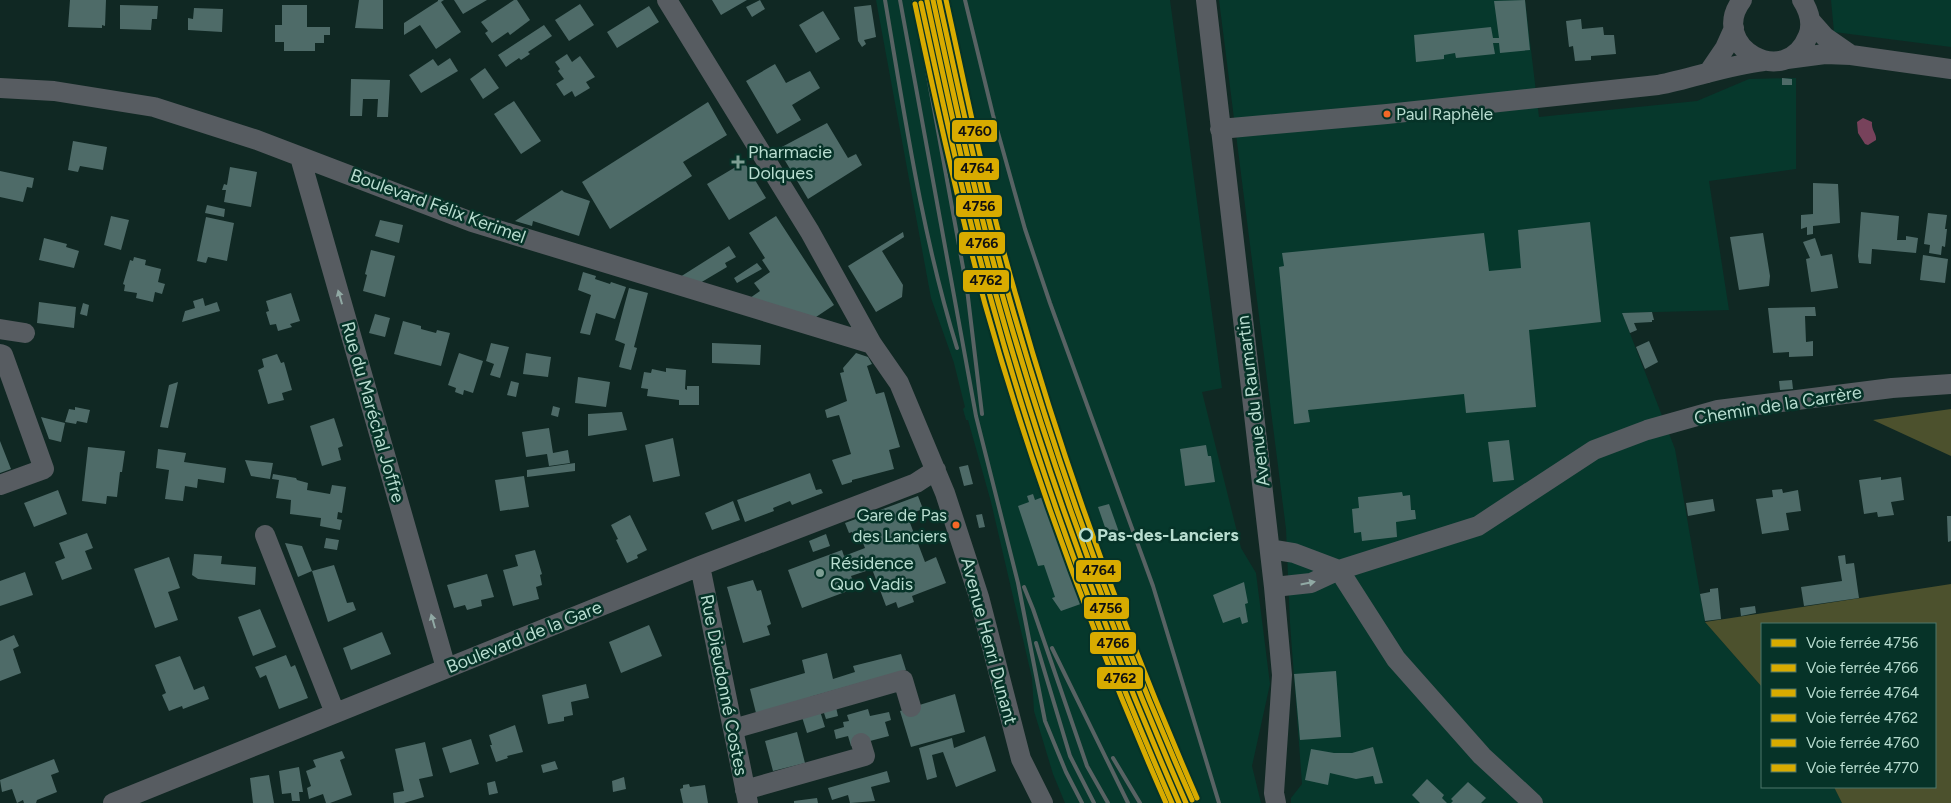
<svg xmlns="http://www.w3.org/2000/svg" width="1951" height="803" font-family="Figtree,sans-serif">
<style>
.built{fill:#06382c}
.green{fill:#4c512d}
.water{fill:#77425b}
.building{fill:#4e6b68}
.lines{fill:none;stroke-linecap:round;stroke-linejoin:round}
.minor{stroke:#575c61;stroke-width:20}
.rail{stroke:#586364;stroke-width:4}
.rail-1-casing{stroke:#063328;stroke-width:9}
.rail-2-casing{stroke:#063328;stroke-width:9}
.rail-3-casing{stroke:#063328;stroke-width:9}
.rail-4-casing{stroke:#063328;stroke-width:9}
.rail-5-casing{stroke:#063328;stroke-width:9}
.rail-6-casing{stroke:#063328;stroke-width:9}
.rail-1{stroke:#d8ab00;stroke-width:5}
.rail-2{stroke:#d8ab00;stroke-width:5}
.rail-3{stroke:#d8ab00;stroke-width:5}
.rail-4{stroke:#d8ab00;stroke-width:5}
.rail-5{stroke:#d8ab00;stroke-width:5}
.rail-6{stroke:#d8ab00;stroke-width:5}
.oneway{fill:#91a9a4}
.bus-dot{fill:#f36827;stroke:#063328;stroke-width:2}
.poi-dot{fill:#7d9e93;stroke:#063328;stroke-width:2}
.stop-dot{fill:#063328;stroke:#b8ddd0;stroke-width:2.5}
.labels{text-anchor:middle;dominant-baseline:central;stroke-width:5;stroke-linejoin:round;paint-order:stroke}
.bus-label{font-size:17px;fill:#b8ddd0;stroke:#063328;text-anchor:start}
.poi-label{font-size:18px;fill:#b8ddd0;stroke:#063328;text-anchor:start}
.street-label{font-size:18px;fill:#b8ddd0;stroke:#063328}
.stop-label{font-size:18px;font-weight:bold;fill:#b8ddd0;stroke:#063328;text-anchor:start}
.line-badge{stroke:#063328;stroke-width:2}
.pale-badge-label{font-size:14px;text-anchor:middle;font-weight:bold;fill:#111}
</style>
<rect width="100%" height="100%" fill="#102823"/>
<path class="built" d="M876 0H1170L1222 388 1202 392 1241 548 1256 573 1270 684 1252 766 1261 803H1065L1053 774 1034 711 1032 678 991 502 968 420H966L963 409 965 407 954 363 931 298Z
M1219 0H1525L1539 117 1697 101 1749 79 1796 78V169L1709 181 1729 310 1622 313 1675 449 1705 622 1762 687V787H1834L1842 803H1291V798L1302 784 1290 623 1286 529Z
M1831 0H1951V47L1834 32Z"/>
<path class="green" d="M1951 409V456L1873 420Z
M1951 584V803H1842L1834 787H1935V624H1762V687L1705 622Z"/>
<path class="water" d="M1863 118 1872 122C1871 130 1877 134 1876 140L1868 145 1865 144 1858 133 1857 122Z"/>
<path class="building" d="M70 0H106L105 26 102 25V28L68 27Z
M359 0H383V29L355 28Z
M438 0H444L441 2 461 32 436 49 420 25 404 35V23L438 1Z
M454 0H487L463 14Z
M514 0H517L530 20 510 35 508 32 492 43 485 33 488 31 481 22Z
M712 0H747L721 15Z
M760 0 765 9 752 17 746 7Z
M1525 0 1530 50 1500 53 1499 43H1493L1495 54 1456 58 1455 53 1444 55V59L1416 62 1414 35 1491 27 1493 38H1499L1494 1Z
M580 4 594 25 569 41 555 20Z
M120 5 158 6 157 19H152L151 30 120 29Z
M282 5H307V27H330V35H324V43H315V51H284V42H275V25H282Z
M871 5 876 37 864 40 866 44 862 47 858 41 854 7Z
M649 6 659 22 617 48 607 32Z
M194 8 223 9 222 32 188 30V18L193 19Z
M823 11 840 39 816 53 799 25Z
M1581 19 1582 29 1603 27 1604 35H1614L1616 54 1591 56V60L1575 61 1573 46 1569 47 1566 21Z
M544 25 552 36 528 52 530 54 521 60 519 58 506 67 498 55Z
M567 54 572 62 580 56 595 77 586 82 590 88 575 97 572 91 564 96 556 84 564 79 558 71 560 69 555 62Z
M450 58 458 71 421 93 409 75 433 59 438 66Z
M775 64 786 83 810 71 820 88 792 105 801 120 777 134 746 81Z
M485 68 499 88 483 99 470 79Z
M1782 78 1792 79V85H1782Z
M351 79 390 80 388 117H377L378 99H363L362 116H350Z
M514 101 541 141 521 154 494 114Z
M708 102 727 135 683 162 692 176 610 229 582 182Z
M827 123 848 158 856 154 862 165 808 199 778 149Z
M73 141 107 147 103 170 80 166 78 172 68 170Z
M744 162 766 198 729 220 707 184Z
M230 167 257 172 251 207 224 202 226 190H222L224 184 227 185Z
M0 171 34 178 32 188 27 187 23 202 0 197Z
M1813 183 1838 184 1840 223 1813 226V234L1807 235V227L1801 229V215L1813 214Z
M562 190 564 192 590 201 579 236 533 221 532 226 515 221Z
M207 205 225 209 224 217 205 213Z
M1861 212 1899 216 1897 240H1906V236L1918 238 1916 253 1872 249 1871 264 1859 263 1858 256Z
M1928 213 1947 215 1945 229H1947L1945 247 1942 246 1941 255 1929 253 1930 245 1924 244Z
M111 216 129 220 121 250 104 245Z
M776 216 834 305 813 319 750 298 760 291 754 283 770 272 762 260 765 258 749 233Z
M206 217 234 223 227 261 208 257 206 263 197 261Z
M380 220 403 225 399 243 375 236Z
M1590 222 1601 322 1529 330 1536 407 1466 413 1464 394 1308 410 1310 422 1294 424 1279 267 1284 266 1282 253 1484 233 1489 271 1521 268 1518 230Z
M903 232 904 237 882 251 903 285 902 297 876 312 848 266Z
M1763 233 1770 276 1769 286 1739 290 1730 237Z
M44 238 67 244 66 247 79 251 74 268 39 260Z
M1815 238 1821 256 1832 254 1838 288 1811 292 1806 259 1810 258 1803 242Z
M729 246 736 257 725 263 727 267 700 283 680 277Z
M371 250 395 256 385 297 363 291 367 275 365 274Z
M1923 255 1948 259 1945 283 1920 280Z
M134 257 146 260 145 265 161 269 158 282 165 284 162 294 155 292 153 302 136 298 137 293 124 291 125 285 123 284 130 260 133 261Z
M757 263 762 269 737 283 734 278Z
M583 272 596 276 595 279 610 284 611 282 626 287 615 319 596 313 590 335 580 333 591 295 578 290Z
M629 288 648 293 634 347 637 348 631 370 619 367 625 344 615 340Z
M291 293 300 321 290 324 292 327 278 331 276 324 270 325 266 312 269 311 266 301Z
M203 298 205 306 217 302 220 311 182 322 185 311 195 308 193 301Z
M39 302 76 307 74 328 37 323Z
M83 303 89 305 87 316 80 314Z
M1815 307 1816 316H1805L1806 342 1813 341V356L1789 357V352L1773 353 1768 308Z
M1652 312 1654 320H1652V322L1634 323 1637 330 1630 333 1622 313Z
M375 314 390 318 385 337 369 333Z
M403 321 421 326V329L436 333 437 330 450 333 441 366 394 354Z
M1649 341 1658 362 1645 369 1636 347Z
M491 343 509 347 500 378 490 375 494 364 486 361Z
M712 343 761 345 760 365 712 363Z
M459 353 483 361 473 393 464 390 463 395 455 392 456 388 448 385Z
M526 353 551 357 548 377 523 374Z
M856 353 868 357 872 364 867 366 876 394 884 392 900 447 889 450 894 469 852 480V482L842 485 832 460 851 454 839 415 827 418 825 410 847 401 840 373 844 372 843 368Z
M277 354 281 363 284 362 292 390 282 393 284 400 268 404 258 370 264 367 262 359Z
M666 368 686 370 685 389 687 390V386H699V405H679V400L647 396 648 389 641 388 644 372 651 373 652 369 666 372Z
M578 377 610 382 606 407 575 403Z
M1792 380 1793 389 1780 390 1779 381Z
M511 381 519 383 516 397 507 395Z
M178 382 168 428 160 427 169 385Z
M553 406 560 408 558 417 551 415Z
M75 407 90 410 87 423 77 421 76 424 65 422 69 409 75 410Z
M622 412 627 430 588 436V414Z
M41 417 65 423 61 442 49 439Z
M334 418 343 446 338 448 341 460 322 466 310 426Z
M549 428 553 453 568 450 570 463 549 466 547 454 526 457 522 432Z
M673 438 680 476 653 482 645 445Z
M1509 440 1514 480 1493 482 1488 442Z
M0 441 11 469 0 473Z
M1206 445 1208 456H1211L1215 482 1185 486 1180 449Z
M88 447 125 451 122 472H120L117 497 107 496 106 504 82 501Z
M158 449 186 453 184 462 226 468 224 483 198 479 197 488 185 486 183 501 165 499 169 470 156 468Z
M245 460 273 463 270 479 251 476Z
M575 463V471L527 477V470Z
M968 465 973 484 964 486 959 467Z
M810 473 816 490 821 489 823 493 792 505 790 501 773 508 774 511 745 522 737 500Z
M273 474 296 478 297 480 308 483 307 490 330 494 332 485 346 487 342 513 338 512 337 519 342 520 340 530 320 526 321 518 290 514 291 500 276 498 279 480 272 479Z
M524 476 529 507 500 511 495 480Z
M1881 477V480L1901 477 1904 500 1891 502 1894 515 1878 517 1877 512 1864 514 1859 480Z
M1782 489 1783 493 1798 490 1801 511 1786 513 1789 530 1762 534 1756 499 1773 497 1772 490Z
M58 490 67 514 34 527 24 503Z
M1402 492 1403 496 1410 495 1411 510H1415L1416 519 1396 522 1397 537 1362 541 1361 532 1354 533 1352 509 1359 508 1358 497Z
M1033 494 1035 500 1048 495 1068 557 1073 556 1089 601 1061 611 1052 598 1055 597 1044 565 1038 566 1018 506 1029 502 1027 496Z
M918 496 923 509 907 515 925 562 936 557 946 583 912 596 914 602 898 608 896 602 886 606 872 569 851 576 856 588 802 608 788 570 842 550 844 556 865 548 859 533 853 536 852 532 849 533 845 523Z
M1713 499 1715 511 1688 516 1686 503Z
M733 501 740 520 712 530 705 513Z
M1109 504 1120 535 1109 539 1098 507Z
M982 514 985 527 979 528 976 515Z
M630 515 647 550 637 555 638 558 627 563 616 540 618 539 611 525Z
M1947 516H1951V541L1948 542Z
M87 533 93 548 85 551 92 569 62 580 55 562 65 558 59 543Z
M826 534 830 546 813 552 809 541Z
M326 538 339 540 337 550 324 548Z
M285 543 302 546 312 571 298 577Z
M535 550 542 574 540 575 542 585 536 587 539 599 513 606 503 570 518 566 515 555Z
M194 554 222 556 221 564 256 567 255 585 198 579 192 575Z
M1845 555 1846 564 1854 563 1859 598 1804 606 1801 587 1842 581 1838 556Z
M169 557 180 588 168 592 178 620 155 628 134 569Z
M334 565 347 603 353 602 356 610 328 622 312 571Z
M25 572 33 595 0 606V581Z
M487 574 494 597 481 600 482 606 467 610 465 605 454 608 447 585Z
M753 580 757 591 761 590 771 624 767 626 770 635 743 643 727 587Z
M1244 582 1248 603 1245 604 1248 622 1242 624 1240 617 1223 623 1213 595Z
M1718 588 1721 619 1705 621 1700 594 1710 592V589Z
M1755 606 1756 613 1741 616 1740 608Z
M260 609 276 647 253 656 238 617Z
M649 625 662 656 621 673 609 642Z
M382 632 391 654 351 670 343 648Z
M14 635 19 646 13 649 21 673 0 681V641Z
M827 653 833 679 855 672 853 666 901 654 906 670 813 696 757 717 750 689 805 673 802 660Z
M286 655 291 667 295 665 308 698 279 709 266 675 260 678 255 667Z
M180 656 194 690 204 686 209 699 183 709 182 706 169 711 162 695 166 693 155 665Z
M1336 671 1341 737 1300 740 1294 674Z
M586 684 589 698 571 702 573 715 564 717V721L548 724 542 695Z
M955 694 965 732 911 747 900 711Z
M836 707 838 716 826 719 823 710Z
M868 709 870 716 889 712 891 720 885 722 889 736 851 746 848 736 836 739 834 730 844 727 843 722 849 721 847 715Z
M820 711 825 727 807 733 802 717Z
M515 725 523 752 507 756 508 758 496 762 490 745H492L489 735Z
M797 732 805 763 773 771 765 741Z
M985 736 996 771 956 787 943 752 932 755 937 777 927 780 919 748 952 738 954 748Z
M471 739 479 764 450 773 442 748Z
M425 742 433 776 419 779 424 797 404 803H394L393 793 404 791 395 749Z
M1373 747 1383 783 1375 784 1373 776 1356 779 1330 773 1328 785 1305 780 1311 749 1334 753H1352Z
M342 751 345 758 340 760 352 795 330 803H326L323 794 309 799 307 788 311 786 306 771 316 767 313 760Z
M54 759 59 772 51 775 57 792 37 800 36 803H24L23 800 17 803 12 789 2 792 0 780Z
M555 761 558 769 543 773 541 765Z
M299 767 303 792H299L300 801H292L291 793 282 794 279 771Z
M887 771 890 782 871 787 875 801 850 803 848 795 832 800 828 788Z
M269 775 274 803H253L250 778Z
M624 777 626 789 613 792 612 781Z
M1427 779 1444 795 1442 798 1447 803H1420L1412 795Z
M495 781 498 793 489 795 487 783Z
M1468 782 1486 798 1481 803H1451L1453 801 1451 799Z
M689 784 690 787 705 785 708 803H683L680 789 683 788V785Z
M817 798 818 803H794V801Z"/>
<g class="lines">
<path class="minor" d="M667 0 810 232 872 344 899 383 945 493 979 597 1021 759 1043 803
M1206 0 1274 587 1282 675 1274 793 1276 803
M1742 0C1707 46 1786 91 1808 36 1813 24 1809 11 1802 0
M1810 20 1825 37 1851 55
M1787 59 1825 54 1851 55 1951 69
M1708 73 1725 48 1734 28
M0 88 54 91 154 107 257 140 472 222 872 344
M1220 129 1387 114 1658 85C1694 78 1728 65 1764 61
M300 157 446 668
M0 329 25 333
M0 354 3 355 44 469 0 485
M265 535 335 713
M1270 549 1294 553 1339 570
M700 566 748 803
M1339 570 1396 659 1482 756 1533 803
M1274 587 1311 583 1339 570 1478 526 1594 450 1647 430 1718 410 1892 388 1951 384
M733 729 903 680 911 707
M745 790 865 756 861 743
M113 803 700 566 916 483 936 470"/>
<path class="rail" d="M885 0C905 117 922 235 957 348
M900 0 976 416 1018 583 1045 721 1066 772 1082 803
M914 0 967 289 982 414
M965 0 993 115 1025 229 1050 303 1153 586 1219 803
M1024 587 1033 609 1087 766 1108 803
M1036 643 1070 756 1094 803
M1052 648 1128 803
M1113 758 1140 803"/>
<defs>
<path id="rail-1" d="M933 0C955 101 976 202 1004 301 1053 473 1115 640 1186 803"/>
<path id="rail-2" d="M927 1C949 102 970 203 998 302 1046 474 1108 640 1179 803"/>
<path id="rail-3" d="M939 0C961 100 982 201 1010 300 1059 471 1120 638 1192 800"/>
<path id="rail-4" d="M921 3C943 103 964 204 992 303 1039 474 1101 640 1172 803"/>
<path id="rail-5" d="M946 0C968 100 988 201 1017 299 1065 470 1126 635 1197 798"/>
<path id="rail-6" d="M915 4C936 104 958 205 985 304 1033 475 1095 641 1166 803"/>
</defs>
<use href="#rail-1" class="rail-1-casing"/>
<use href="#rail-2" class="rail-2-casing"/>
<use href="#rail-3" class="rail-3-casing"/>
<use href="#rail-4" class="rail-4-casing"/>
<use href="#rail-5" class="rail-5-casing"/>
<use href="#rail-6" class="rail-6-casing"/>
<use href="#rail-1" class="rail-1"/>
<use href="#rail-2" class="rail-2"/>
<use href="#rail-3" class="rail-3"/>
<use href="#rail-4" class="rail-4"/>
<use href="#rail-5" class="rail-5"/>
<use href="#rail-6" class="rail-6"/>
</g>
<defs><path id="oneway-solid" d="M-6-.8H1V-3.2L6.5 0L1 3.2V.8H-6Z" transform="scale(1.25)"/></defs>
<g class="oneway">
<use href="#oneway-solid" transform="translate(340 297) rotate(-106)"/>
<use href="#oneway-solid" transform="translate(1308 583) rotate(-11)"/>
<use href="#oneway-solid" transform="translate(433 621) rotate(-106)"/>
</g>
<g class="bus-dot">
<circle cx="1387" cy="114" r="4.5"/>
<circle cx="956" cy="525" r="4.5"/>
</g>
<g class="poi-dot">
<path d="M735.5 154.5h5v5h5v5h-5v5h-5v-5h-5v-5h5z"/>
<circle cx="820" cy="573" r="5"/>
</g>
<circle class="stop-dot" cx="1086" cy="535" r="6"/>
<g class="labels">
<g class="bus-label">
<text x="1396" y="114">Paul Raphèle</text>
<text x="947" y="515" text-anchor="end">Gare de Pas<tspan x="947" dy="21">des Lanciers</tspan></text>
</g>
<g class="poi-label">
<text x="748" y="152">Pharmacie<tspan x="748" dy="21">Dolques</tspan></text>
<text x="830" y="563">Résidence<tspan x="830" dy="21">Quo Vadis</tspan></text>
</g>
<g class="street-label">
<text transform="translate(438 206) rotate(20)">Boulevard Félix Kerimel</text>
<text transform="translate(1253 401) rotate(-97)">Avenue du Raumartin</text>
<text transform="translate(1778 405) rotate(-9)">Chemin de la Carrère</text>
<text transform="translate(373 412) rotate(74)">Rue du Maréchal Joffre</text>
<text transform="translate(524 637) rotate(-22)">Boulevard de la Gare</text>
<text transform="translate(989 641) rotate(75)">Avenue Henri Dunant</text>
<text transform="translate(724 685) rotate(79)">Rue Dieudonné Costes</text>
</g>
<g class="stop-label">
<text x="1097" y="535">Pas-des-Lanciers</text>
</g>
</g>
<g class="line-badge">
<rect x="951" y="119" width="47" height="24" rx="5" fill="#d8ab00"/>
<rect x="953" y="157" width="47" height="24" rx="5" fill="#d8ab00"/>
<rect x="955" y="194" width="48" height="24" rx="5" fill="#d8ab00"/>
<rect x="958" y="231" width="48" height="24" rx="5" fill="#d8ab00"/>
<rect x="962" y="269" width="48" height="24" rx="5" fill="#d8ab00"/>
<rect x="1075" y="559" width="47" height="24" rx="5" fill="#d8ab00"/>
<rect x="1083" y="596" width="47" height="24" rx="5" fill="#d8ab00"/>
<rect x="1089" y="631" width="48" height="24" rx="5" fill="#d8ab00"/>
<rect x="1096" y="666" width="48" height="24" rx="5" fill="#d8ab00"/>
</g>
<g class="pale-badge-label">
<text x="975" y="136">4760</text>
<text x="977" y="173">4764</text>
<text x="979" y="211">4756</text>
<text x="982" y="248">4766</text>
<text x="986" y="285">4762</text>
<text x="1099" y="575">4764</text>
<text x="1106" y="613">4756</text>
<text x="1113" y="648">4766</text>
<text x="1120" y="683">4762</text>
</g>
<rect x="1761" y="623" width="175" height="165" fill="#063328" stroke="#4d776b"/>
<rect x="1771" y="639" width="25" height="8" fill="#d8ab00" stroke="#4d776b"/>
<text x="1806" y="648" font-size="15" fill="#b8ddd0">Voie ferrée 4756</text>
<rect x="1771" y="664" width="25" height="8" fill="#d8ab00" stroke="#4d776b"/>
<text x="1806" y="673" font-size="15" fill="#b8ddd0">Voie ferrée 4766</text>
<rect x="1771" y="689" width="25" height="8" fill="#d8ab00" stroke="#4d776b"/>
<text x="1806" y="698" font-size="15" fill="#b8ddd0">Voie ferrée 4764</text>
<rect x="1771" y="714" width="25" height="8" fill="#d8ab00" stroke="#4d776b"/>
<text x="1806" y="723" font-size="15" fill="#b8ddd0">Voie ferrée 4762</text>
<rect x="1771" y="739" width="25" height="8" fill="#d8ab00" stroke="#4d776b"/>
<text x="1806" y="748" font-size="15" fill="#b8ddd0">Voie ferrée 4760</text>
<rect x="1771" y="764" width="25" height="8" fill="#d8ab00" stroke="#4d776b"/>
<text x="1806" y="773" font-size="15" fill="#b8ddd0">Voie ferrée 4770</text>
</svg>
